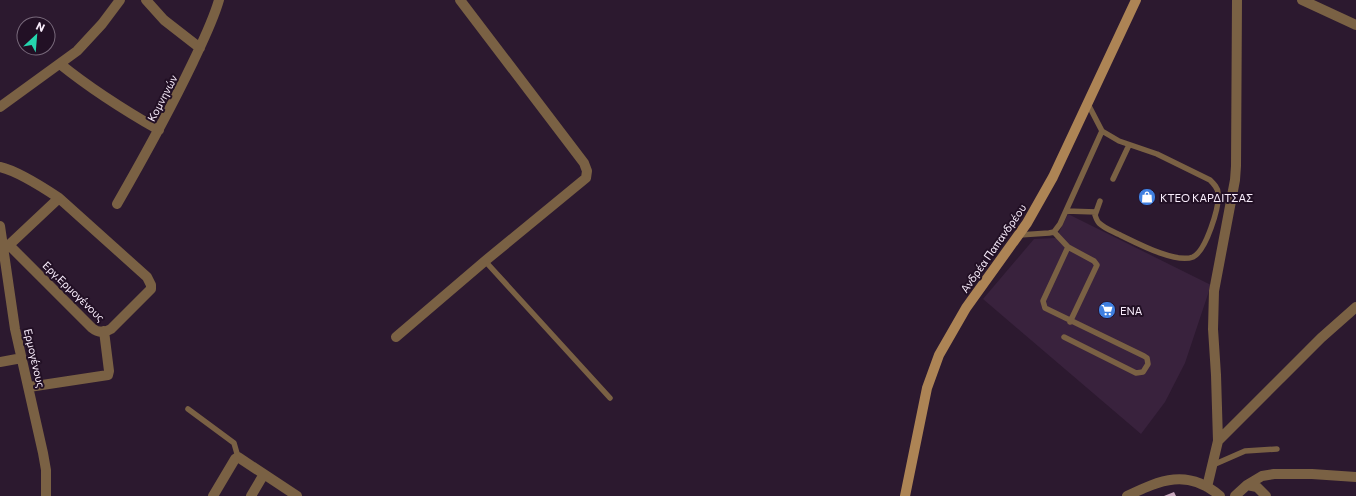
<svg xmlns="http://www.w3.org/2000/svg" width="1356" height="496" font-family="Commissioner,sans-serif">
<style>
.built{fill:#39223d}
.building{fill:#c7a6bc}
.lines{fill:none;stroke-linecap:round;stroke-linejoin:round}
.service{stroke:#7a6144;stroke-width:5.5}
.minor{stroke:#7a6144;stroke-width:10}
.secondary{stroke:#ad8455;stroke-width:10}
.labels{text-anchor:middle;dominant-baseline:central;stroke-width:4;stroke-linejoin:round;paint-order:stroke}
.street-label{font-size:11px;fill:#faeefd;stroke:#221025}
.poi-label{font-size:11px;fill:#faeefd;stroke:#221025;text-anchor:start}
</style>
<rect width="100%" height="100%" fill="#2c192f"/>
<path class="built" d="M1068 214 1211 285 1185 363 1165 402 1141 434 983 299 1034 239 1056 238Z"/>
<path class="building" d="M1174 492 1176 496H1164Z"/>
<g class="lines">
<path class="service" d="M1113 179 1129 145
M1100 201 1095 215C1096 218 1097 221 1099 223 1104 228 1112 231 1118 234 1135 242 1175 264 1193 257 1206 251 1220 206 1218 193 1218 188 1214 184 1210 180L1157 154 1119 141 1102 131
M1066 211 1096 212
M1054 232 1068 247 1094 261 1097 265 1070 322
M1019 235 1049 233 1054 232 1060 224 1102 131 1088 104
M485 261 610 398
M1064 337 1136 373 1143 372 1148 364 1147 358 1144 356 1045 308 1043 301 1068 247
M188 409 234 443 238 457
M1213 465 1245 451 1277 449"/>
<path class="minor" d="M146 0 164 20 200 48
M1302 0 1356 25
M60 64C91 89 124 110 159 130
M0 107 77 51 102 24 120 0
M0 167C18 171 44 188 59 198L147 277 151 285V289L111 329C104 333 98 333 92 328L9 245H3
M117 204C144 157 170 110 193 62 203 41 213 21 219 0
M0 226 15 329 43 453 46 470V496
M9 245 59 198
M396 337 485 261 586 178 587 171 584 163 460 0
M0 362 22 358
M29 387 108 375 109 371 104 331
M1218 441 1321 338 1356 307
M1247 485 1262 476 1274 474H1312L1356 477
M1207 487 1218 441 1216 375 1213 329 1214 291 1235 180 1236 166 1237 0
M213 496 235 459 238 457 297 496
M251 496 264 474
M1127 496C1160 480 1188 468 1220 496
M1235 496 1247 485 1257 487 1266 496"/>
<path class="secondary" d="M905 496 927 388 939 355 966 308 1027 223 1053 177 1136 0"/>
</g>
<defs>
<symbol id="shop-disc" viewBox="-11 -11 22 22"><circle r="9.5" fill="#3f7fe0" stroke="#221025"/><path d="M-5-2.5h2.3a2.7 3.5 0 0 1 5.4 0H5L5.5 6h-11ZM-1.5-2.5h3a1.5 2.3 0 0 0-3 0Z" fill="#fff"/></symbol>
<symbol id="supermarket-disc" viewBox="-11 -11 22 22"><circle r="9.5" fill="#3f7fe0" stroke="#221025"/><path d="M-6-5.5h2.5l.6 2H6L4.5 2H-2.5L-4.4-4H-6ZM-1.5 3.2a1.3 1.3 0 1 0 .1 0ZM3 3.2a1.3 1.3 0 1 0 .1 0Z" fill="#fff"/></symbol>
</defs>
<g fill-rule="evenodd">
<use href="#shop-disc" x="1137" y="187" width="20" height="20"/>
<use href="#supermarket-disc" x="1097" y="300" width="20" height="20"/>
</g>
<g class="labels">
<g class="street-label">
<text transform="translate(162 98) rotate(-62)">Κομνηνών</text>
<text transform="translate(993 248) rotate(-55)">Ανδρέα Παπανδρέου</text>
<text transform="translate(74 291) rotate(44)">Εργ.Ερμογένους</text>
<text transform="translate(35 358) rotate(77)">Ερμογένους</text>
</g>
<g class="poi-label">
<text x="1160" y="197">ΚΤΕΟ ΚΑΡΔΙΤΣΑΣ</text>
<text x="1120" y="310">ΕΝΑ</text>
</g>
</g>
<g transform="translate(36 36) rotate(26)"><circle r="19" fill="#221025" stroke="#78697b"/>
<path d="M0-3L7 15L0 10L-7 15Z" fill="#25d5ae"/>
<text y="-6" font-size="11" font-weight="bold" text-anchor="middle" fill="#faeefd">N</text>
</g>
</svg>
